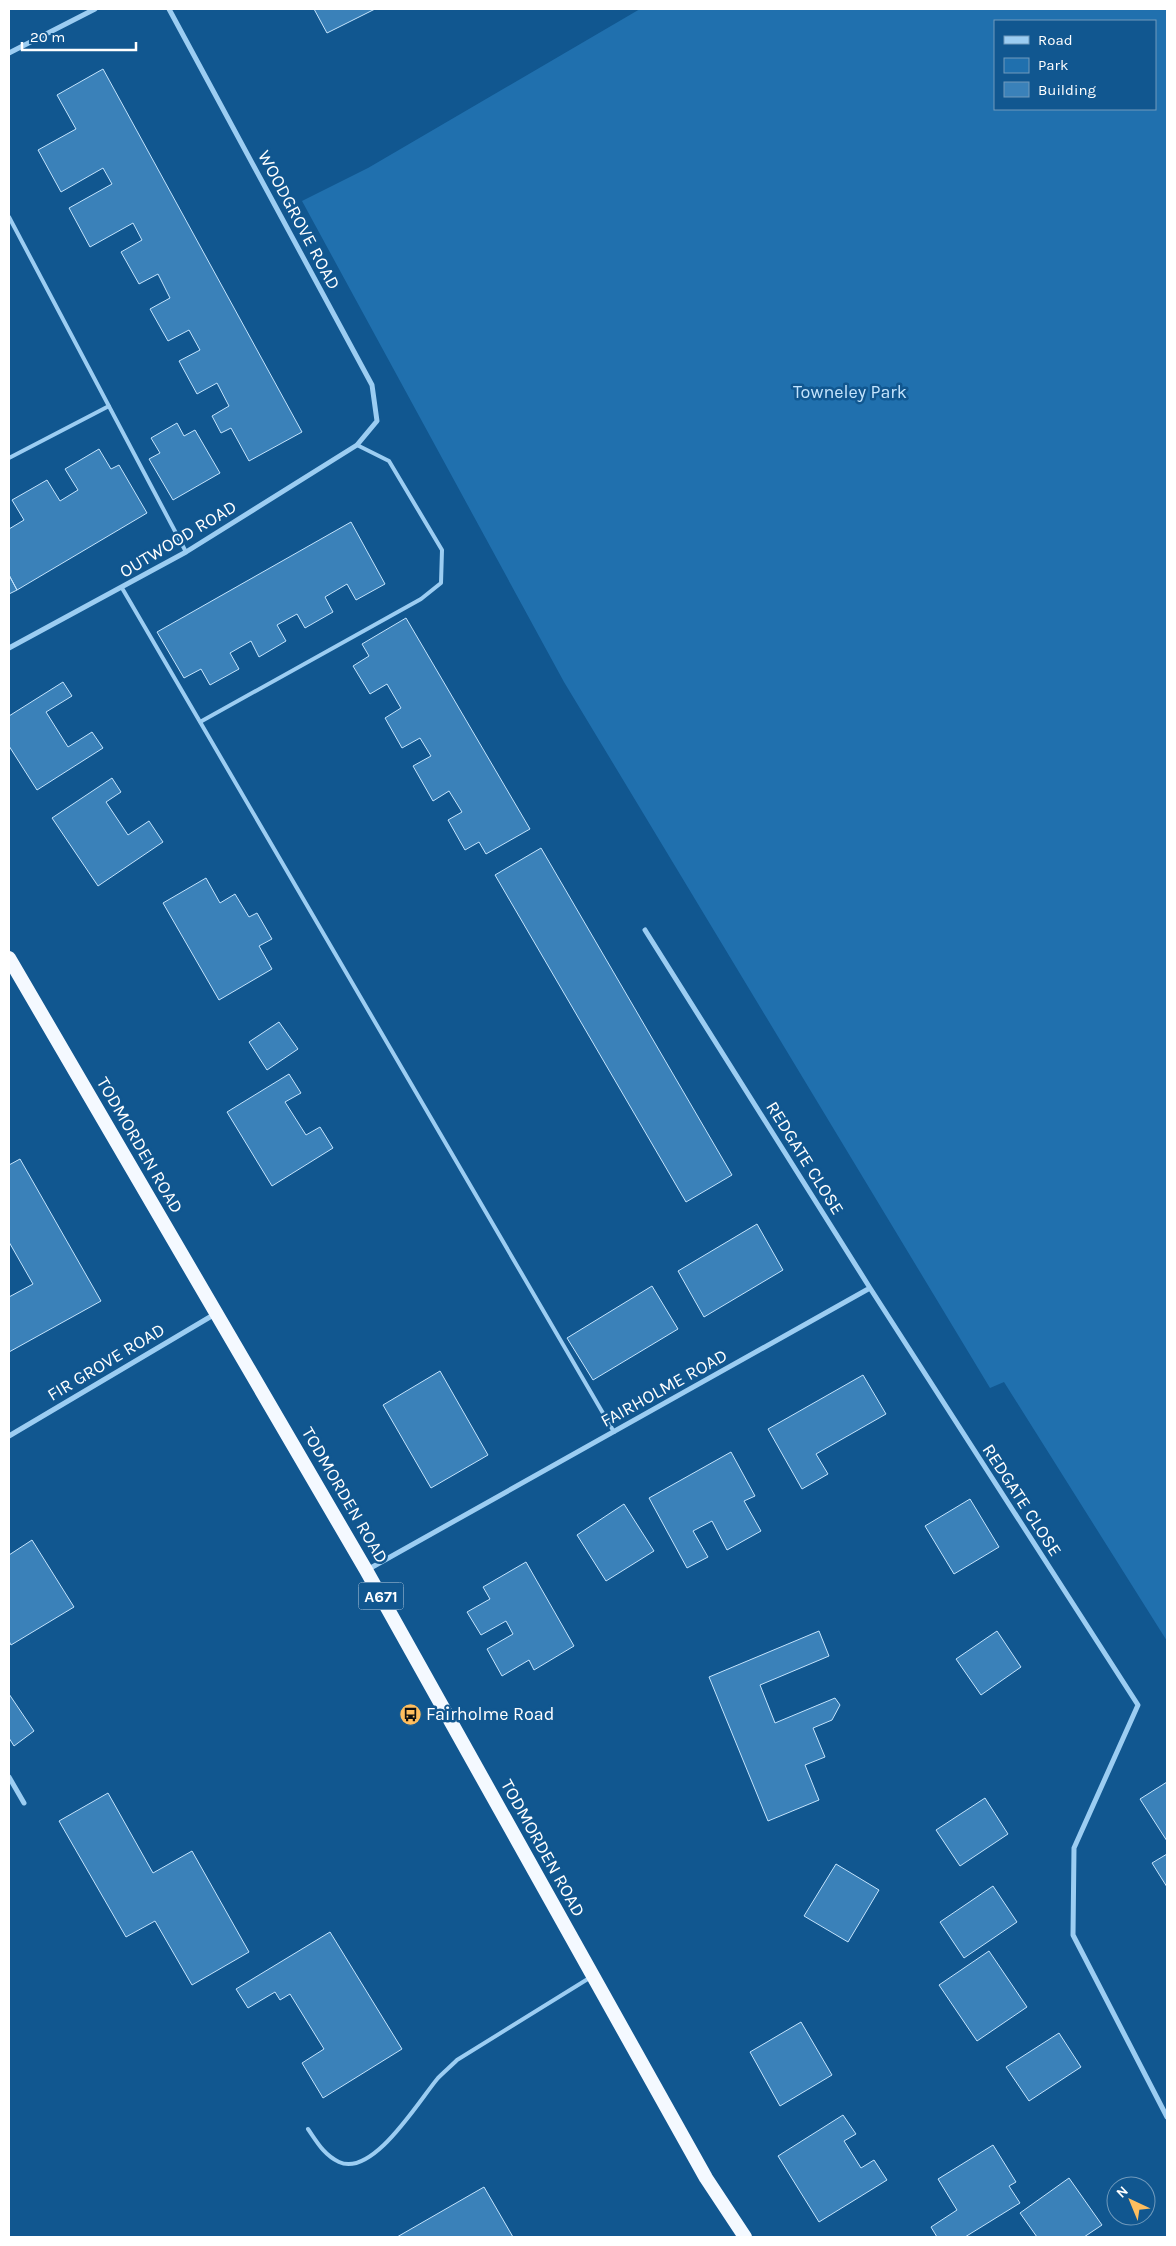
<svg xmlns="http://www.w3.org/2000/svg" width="1176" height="2246" font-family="Karla,sans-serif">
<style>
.green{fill:#2070ae;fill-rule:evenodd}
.building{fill:#3a81b9;stroke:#c4e4fd}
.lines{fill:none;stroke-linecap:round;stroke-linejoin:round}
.service{stroke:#9ccdf2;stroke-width:4}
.minor{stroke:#9ccdf2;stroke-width:5}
.trunk{stroke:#f4f9ff;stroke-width:14}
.labels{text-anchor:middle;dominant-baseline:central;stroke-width:5;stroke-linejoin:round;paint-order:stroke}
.shield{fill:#115790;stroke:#b8cdde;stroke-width:1}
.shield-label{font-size:16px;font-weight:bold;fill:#fff}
.street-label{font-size:18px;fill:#fff;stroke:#115790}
.park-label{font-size:18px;fill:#c4e4fd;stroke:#115790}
.poi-label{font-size:18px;fill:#fff;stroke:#115790;text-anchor:start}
</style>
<rect width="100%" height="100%" fill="#115790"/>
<path class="green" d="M640 9H1167V1641L1004 1382 990 1388 564 682 302 201 368 168ZM995 21H1155V109H995Z"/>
<path class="building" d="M314 9H375L327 33Z
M103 69 302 432 249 461 231 428 221 433 212 416 229 406 217 383 197 394 179 361 200 350 189 330 168 341 150 309 170 298 158 274 139 284 121 252 142 240 133 223 90 247 69 208 112 184 103 168 61 192 38 150 76 129 57 95Z
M177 423 184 436 195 430 220 473 173 500 149 459 160 453 151 438Z
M99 449 111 469 119 465 147 513 17 590 9 575V529L24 520 12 500 47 480 60 501 78 490 65 469Z
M351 522 385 584 356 600 347 584 325 597 333 612 305 628 297 614 277 625 286 641 259 657 251 641 230 653 239 669 210 685 201 669 184 678 157 632Z
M9 575 17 590 9 594Z
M406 618 530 829 486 854 479 842 465 850 448 820 462 812 449 791 433 801 413 766 431 756 420 738 402 748 385 718 401 708 387 684 370 694 353 666 369 656 362 644Z
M63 682 72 696 46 712 68 747 92 732 103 748 37 790 9 746V716Z
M112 778 121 792 106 802 128 835 149 821 163 842 98 886 52 818Z
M541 848 732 1175 686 1202 495 875Z
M206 878 220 903 235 894 249 917 257 913 272 939 259 946 272 969 219 1000 163 903Z
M279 1022 298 1049 267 1070 249 1042Z
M289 1074 301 1093 285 1102 306 1135 320 1127 333 1148 272 1186 227 1112Z
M20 1159 101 1301 9 1352V1297L33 1284 9 1242V1165Z
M757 1224 783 1270 704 1317 678 1271Z
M652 1286 678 1329 593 1380 567 1338Z
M440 1371 488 1455 431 1488 383 1405Z
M863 1375 886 1414 816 1454 828 1474 802 1489 768 1429Z
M731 1452 755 1496 744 1501 761 1531 727 1550 712 1521 693 1531 708 1557 687 1568 649 1498Z
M970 1499 999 1547 954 1574 925 1526Z
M624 1504 654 1551 606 1581 577 1535Z
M32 1540 74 1607 11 1645 9 1641V1555Z
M526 1562 574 1646 534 1670 529 1660 502 1676 487 1649 513 1634 506 1621 481 1635 467 1612 490 1599 483 1587Z
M819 1631 829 1656 760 1685 775 1723 835 1698 840 1705 832 1720 813 1728 825 1757 805 1765 819 1800 768 1821 709 1677Z
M997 1631 1021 1667 981 1695 956 1659Z
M9 1694 34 1731 14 1746 9 1738Z
M1167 1782V1841L1140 1799Z
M108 1793 153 1873 192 1851 249 1952 192 1985 155 1921 126 1937 59 1821Z
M985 1798 1008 1834 960 1866 936 1830Z
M1167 1854V1887L1152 1863Z
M836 1864 879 1890 848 1942 804 1916Z
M993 1886 1017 1922 964 1958 940 1922Z
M330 1932 402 2049 323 2098 302 2063 324 2049 290 1994 280 2000 275 1992 248 2008 236 1989Z
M989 1951 1027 2007 977 2041 939 1985Z
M801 2022 832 2075 780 2106 750 2052Z
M1059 2033 1081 2067 1029 2101 1006 2067Z
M843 2115 856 2134 844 2141 861 2168 874 2160 887 2180 819 2222 778 2156Z
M993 2145 1016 2182 1009 2186 1020 2203 965 2237H937L931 2227 957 2210 938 2179Z
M1069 2178 1102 2225 1084 2237H1037L1020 2213Z
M484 2187 513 2237H397Z"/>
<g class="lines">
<path class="service" d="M9 217 186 552
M9 458 109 406
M122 588 614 1432
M200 722 421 599 441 583 442 550 389 461 357 445
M308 2129C317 2142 324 2155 339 2162 373 2178 420 2099 438 2078 444 2072 451 2066 457 2060L591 1977"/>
<path class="minor" d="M9 53 95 9
M9 648 186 552 357 445 377 421 372 385 169 9
M645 930 870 1288 1138 1705 1074 1848 1073 1935 1167 2117
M9 1436 215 1314
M367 1570 870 1288
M9 1777 24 1803"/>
<path class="trunk" d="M9 958 366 1570 706 2178 745 2237"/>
</g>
<defs>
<symbol id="bus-disc" viewBox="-11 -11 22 22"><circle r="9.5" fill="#ffbe5e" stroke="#115790"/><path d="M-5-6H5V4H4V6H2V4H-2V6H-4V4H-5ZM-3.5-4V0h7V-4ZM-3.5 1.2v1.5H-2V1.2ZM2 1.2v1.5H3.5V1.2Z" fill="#111"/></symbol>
</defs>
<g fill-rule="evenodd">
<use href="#bus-disc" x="398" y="1702" width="25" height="25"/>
</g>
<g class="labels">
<rect class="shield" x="358.5" y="1582.5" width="45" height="27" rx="4"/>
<g class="shield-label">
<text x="381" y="1596">A671</text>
</g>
<g class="street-label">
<text transform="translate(299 220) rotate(62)">WOODGROVE ROAD</text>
<text transform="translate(178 539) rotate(-31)">OUTWOOD ROAD</text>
<text transform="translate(140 1145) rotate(60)">TODMORDEN ROAD</text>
<text transform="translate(805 1158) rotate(58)">REDGATE CLOSE</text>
<text transform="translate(106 1362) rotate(-31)">FIR GROVE ROAD</text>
<text transform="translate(664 1388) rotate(-29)">FAIRHOLME ROAD</text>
<text transform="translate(345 1495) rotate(60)">TODMORDEN ROAD</text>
<text transform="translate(1022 1500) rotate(57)">REDGATE CLOSE</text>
<text transform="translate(543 1848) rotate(61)">TODMORDEN ROAD</text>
</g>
<g class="park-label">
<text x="850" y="392">Towneley Park</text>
</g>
<g class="poi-label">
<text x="426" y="1714">Fairholme Road</text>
</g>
</g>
<rect width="1176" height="2246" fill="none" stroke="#ffffff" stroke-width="20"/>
<rect x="994" y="20" width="162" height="90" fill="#115790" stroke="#709abc"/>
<rect x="1004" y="36" width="25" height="8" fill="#9ccdf2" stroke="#709abc"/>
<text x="1038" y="45" font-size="15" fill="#ffffff">Road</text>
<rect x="1004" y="58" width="25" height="15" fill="#2070ae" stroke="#709abc"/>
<text x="1038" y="70" font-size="15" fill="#ffffff">Park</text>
<rect x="1004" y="82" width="25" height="15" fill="#3a81b9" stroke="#709abc"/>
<text x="1038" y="95" font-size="15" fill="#ffffff">Building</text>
<g transform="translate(1131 2201) rotate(316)"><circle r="24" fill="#115790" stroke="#709abc"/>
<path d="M0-4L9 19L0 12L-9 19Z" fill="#ffbe5e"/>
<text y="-8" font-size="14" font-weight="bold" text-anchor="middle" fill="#ffffff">N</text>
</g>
<path d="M22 42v8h114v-8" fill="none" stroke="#ffffff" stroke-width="2.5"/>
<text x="30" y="42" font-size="15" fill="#ffffff" stroke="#115790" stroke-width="4" paint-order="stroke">20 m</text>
</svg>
